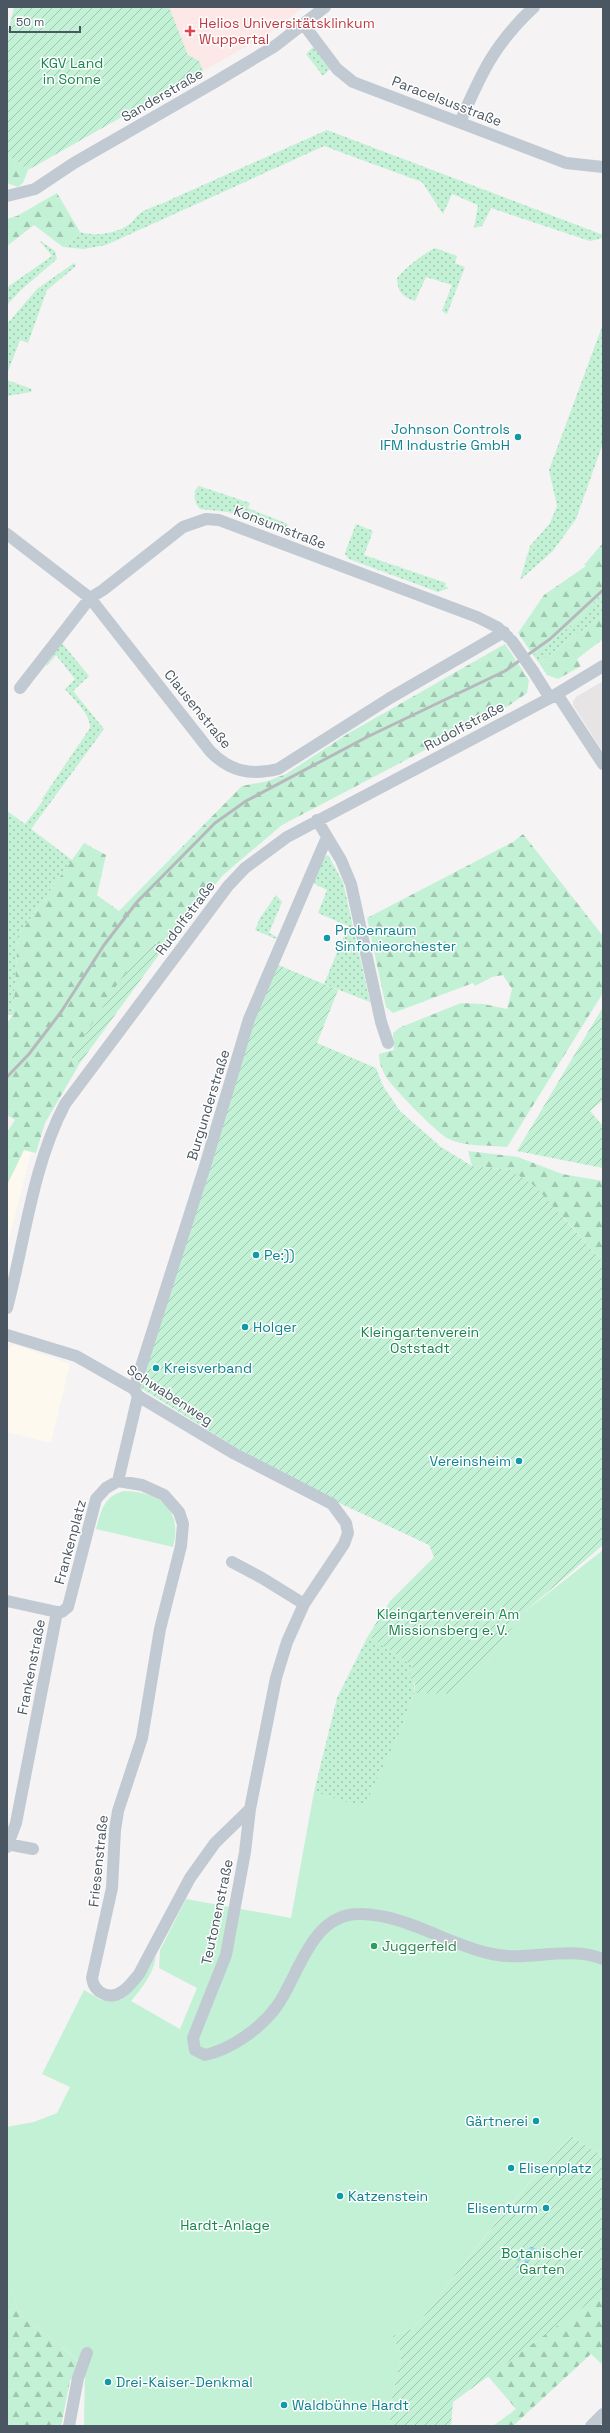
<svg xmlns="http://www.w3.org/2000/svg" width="610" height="2433" font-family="'Space Grotesk',sans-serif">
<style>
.commercial{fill:#fdf9ef}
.education{fill:#e6e4e5}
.medical{fill:#fce8e6}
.grass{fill:url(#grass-dots)}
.forest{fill:url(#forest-firs)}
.park{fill:#c3f1d5}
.garden{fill:url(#garden-furrows)}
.water{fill:url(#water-rules)}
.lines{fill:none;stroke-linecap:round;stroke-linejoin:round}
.minor{stroke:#c1cad2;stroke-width:12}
.rail{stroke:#b5b8bd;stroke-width:3}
.minor-bridge{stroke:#c1cad2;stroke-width:12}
.health-dot{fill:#e0444e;stroke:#fff;stroke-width:1.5}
.culture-dot{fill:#0f9aa8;stroke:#fff;stroke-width:1.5}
.leisure-dot{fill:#2e9e5b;stroke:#fff;stroke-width:1.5}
.labels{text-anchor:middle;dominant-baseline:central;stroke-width:3;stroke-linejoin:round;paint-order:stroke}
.health-label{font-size:14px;fill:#be3a42;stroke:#fff;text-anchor:start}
.park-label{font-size:14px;fill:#17864f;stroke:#fff}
.street-label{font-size:14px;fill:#4a5661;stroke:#fff}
.culture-label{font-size:14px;fill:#0d838f;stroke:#fff;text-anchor:start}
.leisure-label{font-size:14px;fill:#27864d;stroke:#fff;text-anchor:start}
</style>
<defs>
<pattern id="grass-dots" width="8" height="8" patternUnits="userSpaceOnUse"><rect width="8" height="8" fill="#c3f1d5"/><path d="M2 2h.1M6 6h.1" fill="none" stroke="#a0c6b0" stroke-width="1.8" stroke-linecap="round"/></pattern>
<pattern id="forest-firs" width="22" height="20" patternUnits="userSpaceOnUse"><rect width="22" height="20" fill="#c3f1d5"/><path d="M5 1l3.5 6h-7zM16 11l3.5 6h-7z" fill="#a0c6b0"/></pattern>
<pattern id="garden-furrows" width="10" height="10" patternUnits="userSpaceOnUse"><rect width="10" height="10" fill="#c3f1d5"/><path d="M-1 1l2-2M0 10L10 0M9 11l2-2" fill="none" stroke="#a0c6b0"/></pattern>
<pattern id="water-rules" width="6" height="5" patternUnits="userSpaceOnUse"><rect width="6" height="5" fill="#90daee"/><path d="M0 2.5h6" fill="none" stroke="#78b4c4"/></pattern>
</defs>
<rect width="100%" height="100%" fill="#f5f3f3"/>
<path class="commercial" d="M24 1150 31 1152 7 1247V1185Z
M15 1345 70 1364 51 1443 7 1432V1352L11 1346Z"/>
<path class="education" d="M603 681V752L573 705V701L576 697Z"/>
<path class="medical" d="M169 7H304L265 36 203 71 199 61 188 55Z"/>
<path class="grass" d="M313 47 330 69 323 76 306 54Z
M327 130 603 235V238L590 241 491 208 482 226 474 228 478 205 452 194 443 214 422 182 324 146 106 245 83 249 63 247 80 232C96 237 119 233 131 223 135 219 138 214 142 212 152 206 163 204 174 198Z
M39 240 55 251 57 259 21 290 7 305V290L9 286 52 256Z
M435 248 457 256 455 263 465 267 447 314 442 311 452 285 426 277 415 301C402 296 398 293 397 278 409 265 420 256 435 248Z
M74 263 76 266 47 290 28 343 20 340 7 374V324L37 289Z
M603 324V443L576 519 553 551 520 580 530 546 550 523 557 506 549 470Z
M7 380 32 389 31 392 7 396Z
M199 486 250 503 248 508 288 524 283 530 279 532 228 512 200 509C195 504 194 497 195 490Z
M356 524 373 531 364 555 446 583 445 586 449 588 438 592 349 559 345 554 346 550Z
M603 592V615L539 663 533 655 579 619Z
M62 643 89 676 73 691 104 729 31 829 72 860 18 936 13 1015H7V811L25 824 43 801 42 799 90 728C91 714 73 699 65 689L75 679 56 655 47 666 46 665Z
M328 855 343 882 370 1002 324 984 348 926 318 913 327 890 313 883 323 858Z
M276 895 282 902 269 933 277 937 276 939 255 930 260 918Z
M368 1636 413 1666 414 1693 403 1725 364 1808 314 1792 337 1698Z"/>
<path class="forest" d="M7 154 28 170 23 183 18 187 7 183Z
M57 193 80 232 63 247 34 225 7 246V219L17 216Z
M603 543V592L579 619 533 655 518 633 544 595 586 566 584 565Z
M603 615V639L577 659 581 666 558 679 547 675 539 663Z
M505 644 529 680 527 693 505 708 282 825 223 875 163 949 151 940 71 1057 80 1063 45 1123 36 1153 24 1150 7 1185V1132L15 1120 7 1115V1023L13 1015 18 936 84 843 106 855 97 895 119 911 242 786 268 781 286 774 349 733Z
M523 834 603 936V993L507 1147C489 1145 463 1147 447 1138 436 1132 393 1088 386 1077 382 1070 379 1062 379 1054L394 1050 393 1033 399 1028 461 1003 483 1004 507 1009 512 989 503 975 492 977 475 986 473 983 393 1013 386 1007 367 918 513 842Z
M468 1151 518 1157 562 1174 603 1181V1262L566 1220 510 1170 472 1166Z
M7 2280 20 2315 60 2345 82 2365 70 2381 61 2426H7Z
M603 2291V2365L591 2354 513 2426H493L516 2409 487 2375Z"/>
<path class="park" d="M124 1491C160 1492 183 1509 173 1547L96 1529C101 1511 104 1496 124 1491Z
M603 1550V2156L571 2136C516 2194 469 2256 421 2320L412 2329 392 2336 402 2354 389 2411 391 2426H84L85 2367 60 2345 20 2315 7 2280V2127L34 2122 57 2113 70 2087 42 2074 84 1990 101 2000H120L140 1982 156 1956C154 1973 142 1988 131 2001L180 2029 197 1988 159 1968 160 1950 186 1899 291 1918 314 1792 364 1807 403 1725 414 1693H452L489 1659 523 1613Z"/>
<path class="garden" d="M14 7H169L188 55 199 61 203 71 28 170 7 154V35Z
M151 940 163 949 80 1063 71 1057 118 983Z
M276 964 338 990 317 1043 376 1068 383 1086 400 1111 441 1147 472 1166 510 1170 535 1186 603 1262V1545L523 1613 489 1659 452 1694 414 1693 415 1684 409 1675 413 1666 368 1636 390 1601 434 1557 429 1545 335 1501 235 1447 139 1387 254 1017Z
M603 1007V1100L590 1111 603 1126V1168L517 1151Z
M571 2136 603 2156V2291L601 2294 453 2402 451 2426H391L389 2411 402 2354 392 2336 412 2329 421 2320C469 2256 517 2194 571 2136Z"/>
<path class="water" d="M531 2247 537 2249 538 2254 530 2255 529 2262 519 2268 516 2267 525 2262 523 2258 518 2261 515 2259 522 2248 527 2250Z"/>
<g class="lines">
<path class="minor" d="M304 25 337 69 353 82 566 163 603 167
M460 122C481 74 494 44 534 7
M7 196 35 189 74 163 215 82 275 46 325 7
M7 534 90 598 210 751C229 771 250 776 278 769L390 698 504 632
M533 671 550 698
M20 688 90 598 103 590 183 527 206 519 219 520 477 617 497 627 508 637
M557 694 603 764
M317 820 341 860 351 884 381 1022 388 1043
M7 1308C25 1241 32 1167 65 1104L228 886 245 868 287 837 550 698 603 666
M7 1335 76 1356 134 1389 138 1396 235 1454 332 1504 346 1523 348 1533 344 1544 304 1604 287 1642 276 1678 250 1809 245 1852 226 1955 193 2038 195 2050 205 2055C232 2049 261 2028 277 2006 299 1975 311 1914 359 1914 403 1913 448 1945 492 1954 528 1962 567 1945 603 1959
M134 1389 205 1166 249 1019 327 837
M118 1481 138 1396
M232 1562 262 1578 304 1604
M7 1601 57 1612H62L68 1607 96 1499 106 1488 118 1481 142 1485 164 1495 179 1512 183 1524 181 1546 160 1629 142 1738 118 1811 115 1830 112 1888 92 1978C94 1993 110 2001 123 1991 129 1987 134 1980 139 1974L190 1878 215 1843 250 1809
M7 1844 33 1849
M7 1847 16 1823 57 1612
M69 2426 78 2378 87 2353
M591 2426 603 2414"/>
<path class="rail" d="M7 1077 29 1054 61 1012 104 945 137 902 215 823 246 801 367 737 505 671 550 639 603 590"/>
<path class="minor-bridge" d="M512 641 533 671"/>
</g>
<path class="health-dot" d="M188 25h4v4h4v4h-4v4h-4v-4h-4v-4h4z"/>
<g class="culture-dot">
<circle cx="518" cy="437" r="4"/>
<circle cx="327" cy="938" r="4"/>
<circle cx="256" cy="1255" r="4"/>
<circle cx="245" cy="1327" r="4"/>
<circle cx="156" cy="1368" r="4"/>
<circle cx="519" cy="1461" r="4"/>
<circle cx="536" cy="2121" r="4"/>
<circle cx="511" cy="2168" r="4"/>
<circle cx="340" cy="2196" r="4"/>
<circle cx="546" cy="2208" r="4"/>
<circle cx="108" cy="2382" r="4"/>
<circle cx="284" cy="2405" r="4"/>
</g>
<circle class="leisure-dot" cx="374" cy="1946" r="4"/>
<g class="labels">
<g class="health-label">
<text x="199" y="23">Helios Universitätsklinkum<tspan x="199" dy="16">Wuppertal</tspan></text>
</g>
<g class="park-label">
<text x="72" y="63">KGV Land<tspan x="72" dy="16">in Sonne</tspan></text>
<text x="420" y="1332">Kleingartenverein<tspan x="420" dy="16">Oststadt</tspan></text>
<text x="448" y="1614">Kleingartenverein Am<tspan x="448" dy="16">Missionsberg e. V.</tspan></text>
<text x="225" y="2225">Hardt-Anlage</text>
<text x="542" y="2253">Botanischer<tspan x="542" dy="16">Garten</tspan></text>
</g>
<g class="street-label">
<text transform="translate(162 95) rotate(-30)">Sanderstraße</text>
<text transform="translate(447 101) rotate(21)">Paracelsusstraße</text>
<text transform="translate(280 527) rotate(21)">Konsumstraße</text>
<text transform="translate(198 709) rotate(51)">Clausenstraße</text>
<text transform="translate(464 726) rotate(-28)">Rudolfstraße</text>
<text transform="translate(185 918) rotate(-53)">Rudolfstraße</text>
<text transform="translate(208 1105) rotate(-73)">Burgunderstraße</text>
<text transform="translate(170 1395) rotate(33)">Schwabenweg</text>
<text transform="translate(70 1542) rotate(-75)">Frankenplatz</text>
<text transform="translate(31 1667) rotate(-79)">Frankenstraße</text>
<text transform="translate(98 1861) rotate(-84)">Friesenstraße</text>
<text transform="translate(217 1912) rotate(-78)">Teutonenstraße</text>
</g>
<g class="culture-label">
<text x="510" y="429" text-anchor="end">Johnson Controls<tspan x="510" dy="16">IFM Industrie GmbH</tspan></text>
<text x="335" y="930">Probenraum<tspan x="335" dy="16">Sinfonieorchester</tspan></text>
<text x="264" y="1255">Pe:))</text>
<text x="253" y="1327">Holger</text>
<text x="164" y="1368">Kreisverband</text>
<text x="511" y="1461" text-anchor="end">Vereinsheim</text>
<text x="528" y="2121" text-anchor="end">Gärtnerei</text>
<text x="519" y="2168">Elisenplatz</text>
<text x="348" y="2196">Katzenstein</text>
<text x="538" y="2208" text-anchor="end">Elisenturm</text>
<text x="116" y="2382">Drei-Kaiser-Denkmal</text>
<text x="292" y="2405">Waldbühne Hardt</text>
</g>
<g class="leisure-label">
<text x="382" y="1946">Juggerfeld</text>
</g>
</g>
<rect width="610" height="2433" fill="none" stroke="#4a5661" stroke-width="16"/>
<path d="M10 26v6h70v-6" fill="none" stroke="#4a5661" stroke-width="2"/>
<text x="16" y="26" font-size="12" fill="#4a5661" stroke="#ffffff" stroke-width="3" paint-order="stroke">50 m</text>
</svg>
